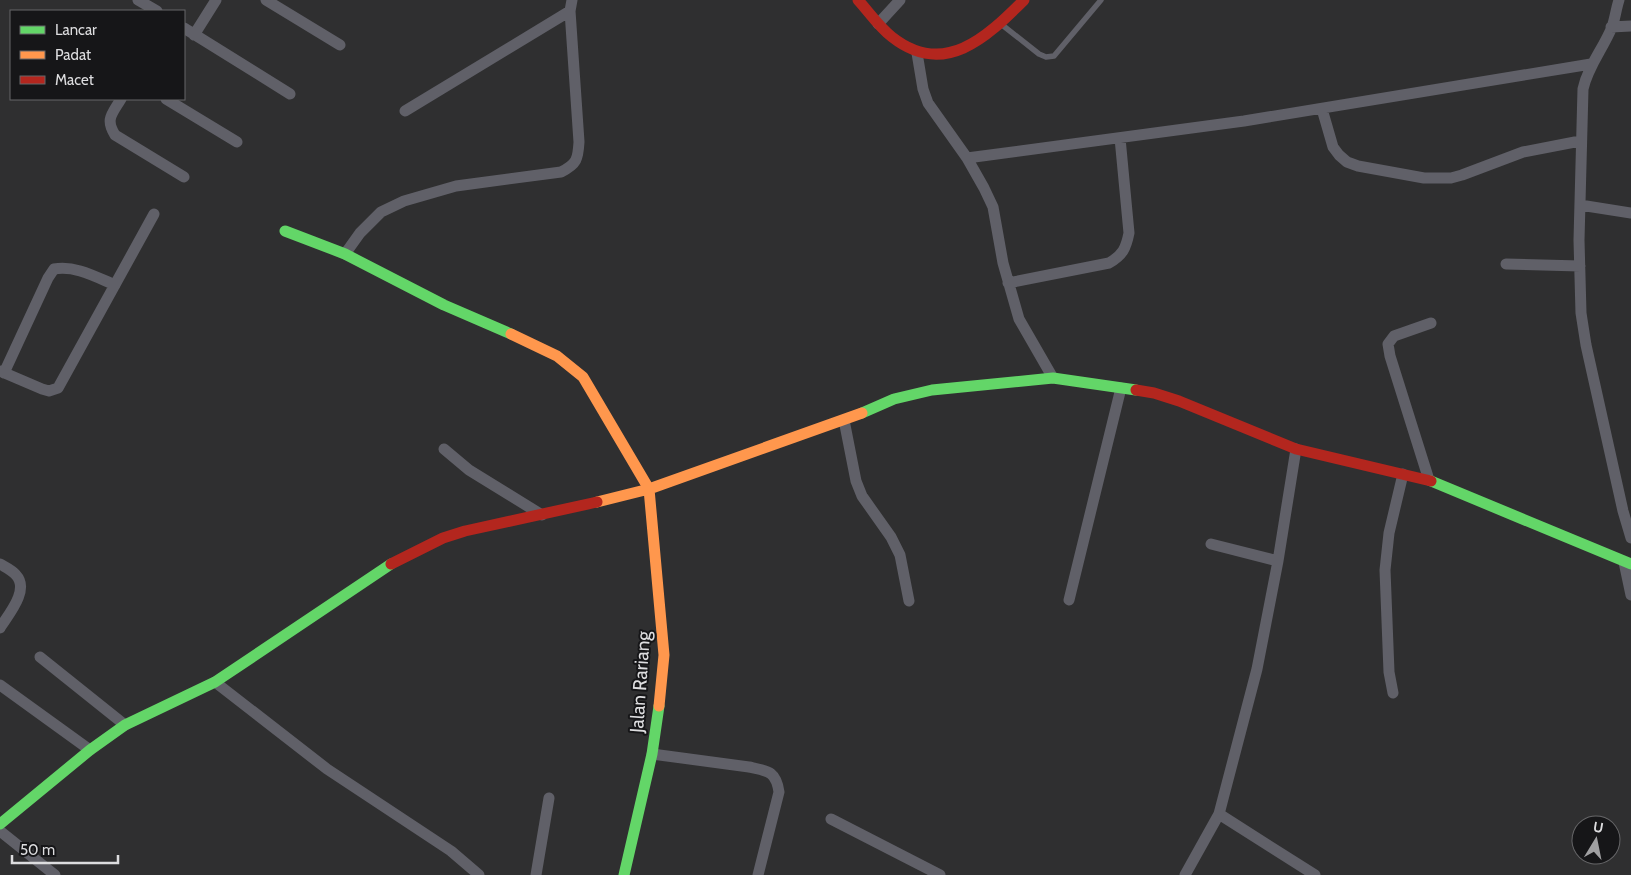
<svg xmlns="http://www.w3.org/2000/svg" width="1631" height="875" font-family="Cabin,sans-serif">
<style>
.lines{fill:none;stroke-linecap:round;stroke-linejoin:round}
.lane{stroke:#606068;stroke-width:5.5}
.street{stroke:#606068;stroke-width:11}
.fast{stroke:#63d668;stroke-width:11}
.slow{stroke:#ff974d;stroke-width:11}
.jam{stroke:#b3261e;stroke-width:11}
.labels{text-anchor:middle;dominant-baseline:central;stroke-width:4;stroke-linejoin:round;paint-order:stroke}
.street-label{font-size:19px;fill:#dddddf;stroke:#161618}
</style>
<rect width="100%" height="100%" fill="#2f2f30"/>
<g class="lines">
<path class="lane" d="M1001 24 1039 54 1046 57 1054 56 1101 0"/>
<path class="street" d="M138 0 157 11
M266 0 340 45
M1619 0C1616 9 1615 19 1612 27 1603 49 1588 66 1583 89L1579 240 1581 313 1586 345 1623 511 1631 538
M878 24 900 0
M1611 27 1631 26
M184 28 290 94
M194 35 216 0
M917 53 923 89 928 103 967 158 984 188 993 207 1003 263 1019 319 1053 378
M121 99C112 114 105 119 115 135L184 177
M166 99 237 142
M1322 109 1333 147 1339 155 1347 162 1358 166 1424 178H1451L1462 175 1523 152 1580 141
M405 111 570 11
M967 158 1244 121 1591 64
M1580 205 1631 213
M345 254 360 233 381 212 404 201 456 186 561 172C577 164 578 159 579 142L570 11 572 0
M1506 264 1580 266
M1008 283 1109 263C1123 255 1126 248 1129 233L1120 138
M0 371 42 389 49 391 58 388 154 214
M4 373 48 278 54 269C75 265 96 277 115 285
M844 420 856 481 862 496 891 537 900 555 909 601
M444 449 469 470 542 515
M1429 480 1390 356 1388 344 1394 336 1431 323
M1211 544 1278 561
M1624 562 1631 595
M0 564C5 567 12 570 16 575 30 590 8 615 0 628
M1069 600 1121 388
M40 657 125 725
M215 682 327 769 451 851 479 875
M0 685 90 750
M1393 693 1389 672 1385 570 1389 533 1403 474
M652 754 749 767C768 771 776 771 779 792L758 875
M1219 814 1315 875
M831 819 940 875
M0 831 55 875
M536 875 549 798
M1185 875 1219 814 1257 669 1278 561 1296 449"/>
<path class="fast" d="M285 231 345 254 444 305 511 334
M862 413 894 399 932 390 1053 378 1136 390
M1431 481 1631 564
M0 824 90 750 125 725 215 682 391 564
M624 875 652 754 659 706"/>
<path class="slow" d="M511 334 557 356 583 377 649 489 664 655 659 706
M597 502 649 489 862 413"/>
<path class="jam" d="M858 0C869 12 879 27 892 37 944 78 986 38 1024 0
M1136 390 1154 393 1179 401 1296 449 1431 481
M391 564 443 538 465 531 597 502"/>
</g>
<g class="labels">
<g class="street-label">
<text transform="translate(640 682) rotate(-86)">Jalan Rariang</text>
</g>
</g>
<rect x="10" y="10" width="175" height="90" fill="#161618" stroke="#666668"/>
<rect x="20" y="26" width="25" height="8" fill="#63d668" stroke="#666668"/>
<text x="55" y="35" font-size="15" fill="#dddddf">Lancar</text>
<rect x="20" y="51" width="25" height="8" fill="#ff974d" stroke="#666668"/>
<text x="55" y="60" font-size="15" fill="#dddddf">Padat</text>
<rect x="20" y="76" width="25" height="8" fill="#b3261e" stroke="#666668"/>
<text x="55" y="85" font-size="15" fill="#dddddf">Macet</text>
<g transform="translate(1596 840) rotate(10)"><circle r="24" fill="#161618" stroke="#666668"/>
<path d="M0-4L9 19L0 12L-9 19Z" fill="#a0a0a2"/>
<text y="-8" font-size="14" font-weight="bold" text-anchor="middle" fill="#dddddf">U</text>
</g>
<path d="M12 855v8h106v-8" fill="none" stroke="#dddddf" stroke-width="2.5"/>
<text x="20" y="855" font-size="15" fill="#dddddf" stroke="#161618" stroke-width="4" paint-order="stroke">50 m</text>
</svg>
